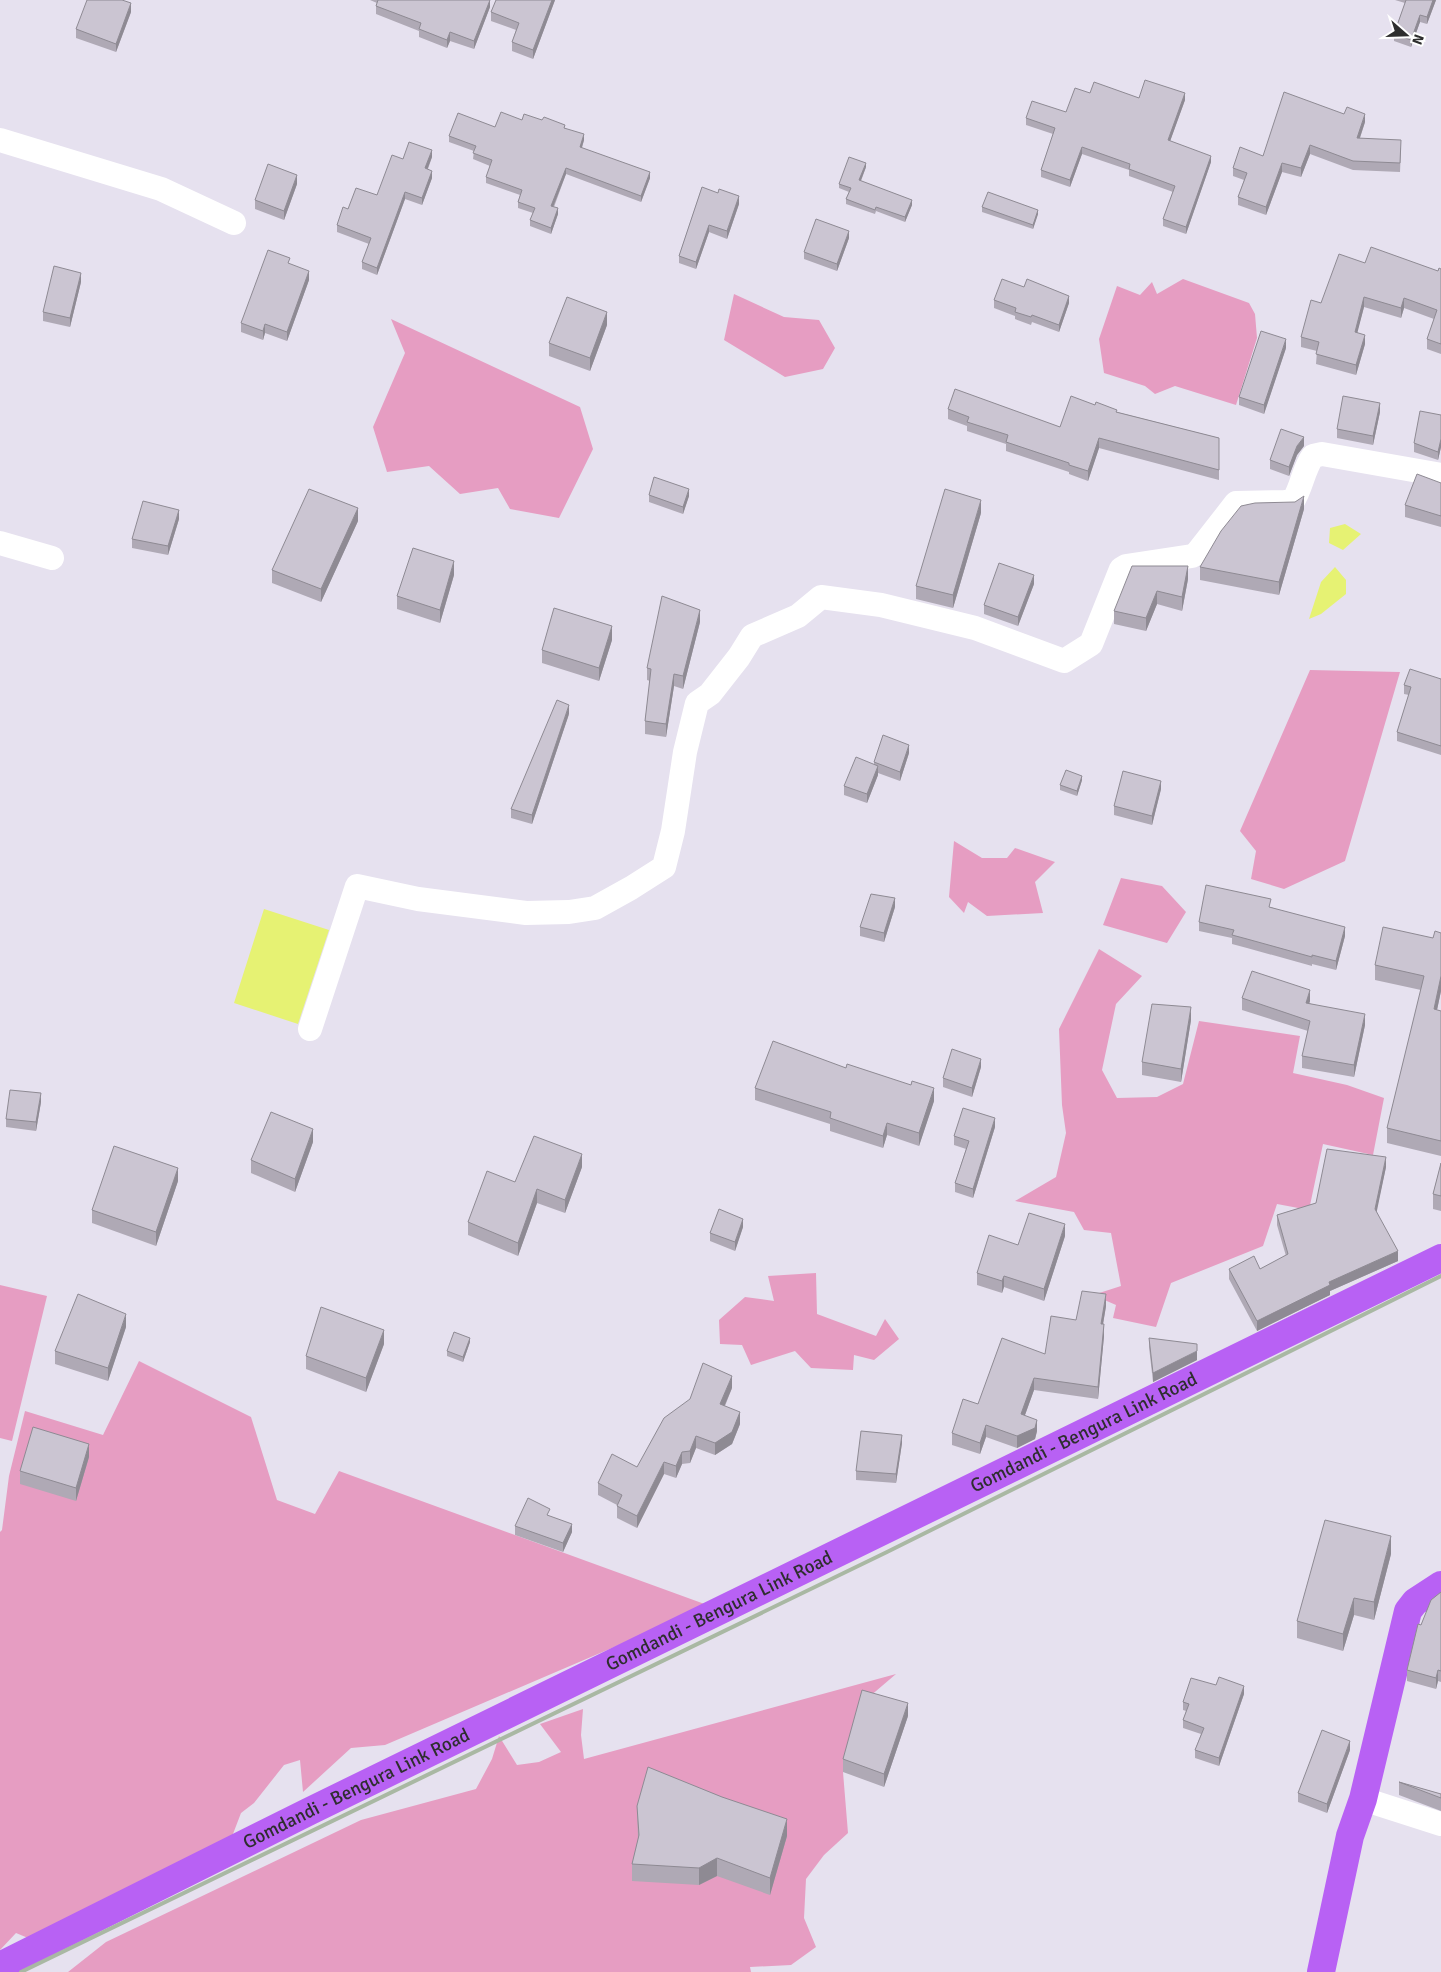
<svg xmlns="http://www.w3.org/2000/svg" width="1441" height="1972" font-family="Signika,sans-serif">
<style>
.green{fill:#e69dc2}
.water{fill:#e6f273}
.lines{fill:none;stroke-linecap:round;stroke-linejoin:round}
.minor{stroke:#fff;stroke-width:24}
.major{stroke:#b861f4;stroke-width:28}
.rail{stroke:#a9b8a3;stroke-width:4}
.wall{fill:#afa9b5}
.shaded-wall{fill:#8e8a93}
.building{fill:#cbc5d2;stroke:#8e8a93}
.labels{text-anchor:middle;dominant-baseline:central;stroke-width:4;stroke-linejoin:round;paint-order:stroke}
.street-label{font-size:19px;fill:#2e2e2e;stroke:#fff}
</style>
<rect width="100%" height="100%" fill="#e6e1ef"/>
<path class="green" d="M1183 279 1249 303 1255 314 1257 338 1236 405 1175 386 1155 394 1145 386 1104 373 1099 339 1117 286 1140 295 1152 282 1157 294Z
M734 294 784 317 819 320 835 348 823 369 785 377 724 340Z
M391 319 580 407 593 449 559 518 510 509 498 488 460 494 429 466 387 472 373 427 405 353Z
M1310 670 1400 672 1345 861 1284 889 1251 879 1256 851 1240 831Z
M954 841 982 858H1007L1015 848 1055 862 1035 882 1043 913 987 916 968 902 964 913 949 897Z
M1121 878 1162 886 1186 912 1167 943 1103 925Z
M1099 949 1142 976 1116 1004 1102 1070 1117 1098 1157 1097 1183 1084 1199 1021 1300 1036 1293 1073 1347 1085 1384 1098 1373 1155 1323 1144 1309 1210 1277 1204 1263 1246 1171 1283 1156 1327 1113 1318 1116 1305 1093 1295 1121 1286 1111 1233 1084 1230 1074 1212 1015 1201 1056 1177 1066 1133 1062 1105 1059 1029Z
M816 1273 817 1314 876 1336 885 1319 899 1339 874 1360 854 1355 853 1370 811 1368 795 1351 751 1365 742 1345 720 1344 719 1320 745 1297 774 1301 768 1276Z
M0 1285 47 1296 12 1441 0 1438Z
M139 1361 251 1417 277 1500 315 1514 339 1471 710 1606 385 1745 351 1748 303 1792 300 1760 284 1765 254 1803 241 1813 228 1847 28 1938 16 1933 0 1950V1532L2 1530 9 1476 25 1411 103 1435Z
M896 1674 862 1703 843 1772 848 1833 824 1855 806 1879 804 1918 816 1947 791 1965 750 1967 751 1972H68L106 1942 361 1820 476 1789 492 1759 499 1736 517 1765 539 1762 561 1752 540 1724 583 1709 581 1735 584 1759Z"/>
<path class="water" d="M1345 524 1361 534 1343 550 1329 543 1330 528Z
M1335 567 1346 580V594L1321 614 1309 619 1321 582Z
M264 909 329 930 298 1024 234 1003Z"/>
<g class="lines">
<path class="minor" d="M0 140 161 189 234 223
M0 543 52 558
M310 1029 357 886 418 899 526 913 569 912 595 908 631 888 664 867 673 831 685 752 697 703 710 694 739 657 752 636 798 616 821 597 881 605 975 628 1064 661 1091 644 1121 569 1126 566 1192 556 1197 553 1236 503 1285 502 1293 501C1302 487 1303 470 1313 456L1322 454 1441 475
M1363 1799 1441 1824"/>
<g class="major">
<path id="s1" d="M0 1966 308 1812 1441 1258"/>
<path d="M1321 1972 1350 1836 1363 1799 1408 1611 1415 1602 1441 1585"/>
</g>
<path class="rail" d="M21 1972 887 1552 1441 1276"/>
</g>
<path class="wall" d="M370 0H490V7L474 49 450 41 447 48 419 37V31L376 14V6L377 3Z
M496 0H555L533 59 512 51V42L516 30 491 21V12Z
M1395 0H1436L1427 24 1420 22 1411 47 1394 41V34L1405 3Z
M131 12 116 52 76 38V29Z
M1090 93 1139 98 1185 100 1170 141 1211 162 1186 234 1163 226V219L1173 192 1129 176V170L1082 154 1070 187 1041 177V170L1053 134 1026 125V118L1066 112Z
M522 120 565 128 584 140 582 148 650 178 641 202 566 174 554 207 558 214 551 234 530 226V220L533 213 518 208V202L520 195 486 183V177L490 166 473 159 474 151 449 142V136L495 127Z
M1365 122 1360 138 1401 148 1400 172 1353 170 1310 154 1301 177 1282 172 1266 215 1238 205V197L1244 180 1233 176V168L1263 156Z
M432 157 428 169 432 178 422 205 405 199 377 275 362 269V262L369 244 337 232V225L348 209 377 195 403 159Z
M866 167 861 181 912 205 905 222 876 211 875 214 846 204V199L849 192 839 188V184Z
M297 184 284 220 255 209V200Z
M702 187 739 204 727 239 709 232 696 269 679 263V256Z
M982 207 1038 214 1033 229 982 212Z
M849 238 837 271 804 259V252Z
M1365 263 1438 271 1441 269V354L1427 349V339L1434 319 1404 308 1401 318 1364 307 1357 332 1365 344 1356 375 1316 364 1317 351 1301 347V337L1321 303Z
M290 264 309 280 287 341 265 333 263 340 241 332V323Z
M81 282 70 327 43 321V312Z
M994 300 1069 303 1059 332 1032 322 1031 325 1015 319V316L994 308Z
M607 325 590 371 549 356V343Z
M1286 348 1264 414 1239 405V397Z
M948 409 1060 427 1117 412 1219 438V480L1099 448 1088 481 1069 474V472L1006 451V444L967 431V426L948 419Z
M1380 412 1373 445 1337 438V429Z
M1441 415V447L1438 460 1414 452V443Z
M1304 446 1297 455 1289 476 1270 469V460Z
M1441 483V527L1405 517V505Z
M649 495 689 496 683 514 649 502Z
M1295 502 1304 509 1279 595 1200 580V567Z
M981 513 953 608 916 599V586Z
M179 519 168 555 132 548V539Z
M358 521 321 602 272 583V570Z
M1188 566V579L1182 611 1157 604 1146 631 1114 624V611Z
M454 575 440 623 397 609V596Z
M1034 584 1018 626 984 614V605Z
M700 622 683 689 674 686 666 737 645 734V721L650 681 647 680V668Z
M612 640 599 681 542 663V650Z
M1441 679V755L1397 741V732L1409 695 1404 694V685Z
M569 714 532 824 511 818V809Z
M909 753 900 781 878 773V775L867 803 844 795V786L874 765V762Z
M1082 780 1077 796 1060 790V785Z
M1161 789 1152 825 1114 815V806Z
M895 907 884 942 860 936V927Z
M1271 907 1345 936 1336 970 1312 964V966L1247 948 1232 944V938L1199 931V922Z
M1441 933V991L1437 1010 1441 1011V1156L1387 1143V1128L1421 990 1375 980V965L1433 938Z
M1242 998 1310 1001 1309 1003 1365 1025 1354 1077 1302 1068V1056L1308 1031 1242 1010Z
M1191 1020 1181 1082 1142 1075V1062Z
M981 1067 972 1097 943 1087V1078Z
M755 1088 934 1101 919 1146 887 1135 883 1148 830 1131V1124L755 1100Z
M41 1102 36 1131 6 1127V1119Z
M995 1127 973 1198 955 1192V1183L966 1149 954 1145V1136Z
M313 1142 295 1192 251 1173V1160Z
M1441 1163V1211L1433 1209V1194Z
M582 1167 565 1213 537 1203 518 1256 468 1235V1222L515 1182Z
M1386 1167 1376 1212 1398 1261 1330 1291V1295L1257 1331 1229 1279V1269H1260L1286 1256 1277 1225V1215L1316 1203Z
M178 1181 156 1246 92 1223V1210Z
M743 1227 735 1251 710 1241V1233Z
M1065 1236 1044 1301 1004 1287 1002 1293 977 1285V1273L1018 1245Z
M1106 1306 1103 1324 1104 1336 1098 1399 1034 1390 1025 1415 1037 1431 1035 1439 1017 1448 986 1437 980 1454 952 1445V1433L978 1404 1045 1354 1076 1320Z
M126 1327 108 1381 55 1364V1351Z
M1149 1338 1197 1360 1153 1382 1149 1347Z
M470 1342 463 1362 447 1356V1351Z
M384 1344 366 1392 306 1369V1356Z
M732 1388 725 1406 740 1424 732 1444 715 1455 696 1448 690 1463 682 1464 676 1478 664 1474 637 1528 617 1518V1505L598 1495V1483L637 1467Z
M902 1443 896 1483 856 1480V1471Z
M89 1457 76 1501 20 1484V1471Z
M515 1526 572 1532 563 1552 515 1535Z
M1391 1554 1374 1620 1354 1615 1343 1651 1297 1638V1621Z
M1441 1592V1682L1438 1681 1436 1689 1407 1681V1670L1421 1625Z
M1244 1694 1219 1766 1195 1758V1750L1201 1734 1183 1728V1720L1186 1711 1183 1710V1702Z
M908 1716 884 1787 843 1772V1759Z
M1350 1750 1327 1813 1298 1802V1793Z
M1399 1782 1441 1794V1811L1399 1795Z
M722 1797 787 1836 770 1895 717 1876 699 1885 632 1881V1864L638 1839 637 1806Z"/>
<path class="shaded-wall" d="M490 0V7L474 49V41Z
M552 0H555L533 59V50Z
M1433 0H1436L1427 24V17Z
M131 3V12L116 52V44Z
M1420 15V22L1411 47V40Z
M450 32V41L447 48V40Z
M1185 93V100L1168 147V140Z
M1365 114V122L1357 146V138Z
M584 134V140L580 153V147Z
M1310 145V154L1301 177V168Z
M1082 147V154L1070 187V180Z
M432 150V157L425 175V168Z
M1211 156V162L1186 234V227Z
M866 163V167L859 185V180Z
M1282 163V172L1266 215V207Z
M566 168V174L551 212V206Z
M432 171V178L422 205V198Z
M650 172V178L641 202V196Z
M297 175V184L284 220V211Z
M405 192V199L377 275V268Z
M739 196V204L727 239V231Z
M912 200V205L905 222V217Z
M558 208V214L551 234V228Z
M1038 210V214L1033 229V225Z
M709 225V232L696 269V262Z
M849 231V238L837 271V264Z
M309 271V280L287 341V332Z
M81 273V282L70 327V318Z
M1069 296V303L1059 332V325Z
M1364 297V307L1355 342V332Z
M1404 298V308L1401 318V308Z
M607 312V325L590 371V358Z
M265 324V333L263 340V331Z
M1365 335V344L1356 375V365Z
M1286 339V348L1264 414V405Z
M1380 403V412L1373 445V436Z
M1304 437V446L1297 455 1289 476V467L1297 446Z
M1099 438V448L1088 481V471Z
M1441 439V447L1438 460V452Z
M689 489V496L683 514V507Z
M1304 496V509L1279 595V582Z
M981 500V513L953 608V595Z
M358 508V521L321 602V589Z
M179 510V519L168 555V546Z
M454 561V575L440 623V610Z
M1188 566V579L1182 611V597Z
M1034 575V584L1018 626V617Z
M1157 591V604L1146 631V618Z
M700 610V622L683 689V676Z
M612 626V640L599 681V668Z
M674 674V686L666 737V724Z
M569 705V714L532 824V815Z
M909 745V753L900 781V772Z
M878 766V775L867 803V794Z
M1082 776V780L1077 796V791Z
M1161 781V789L1152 825V816Z
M895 898V907L884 942V933Z
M1345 927V936L1336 970V961Z
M1441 976V991L1434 1024V1009Z
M1310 990V1001L1306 1014V1003Z
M1191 1007V1020L1181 1082V1069Z
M1365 1014V1025L1354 1077V1065Z
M981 1059V1067L972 1097V1088Z
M934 1088V1101L919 1146V1133Z
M41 1093V1102L36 1131V1122Z
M995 1118V1127L973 1198V1189Z
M887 1123V1135L883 1148V1136Z
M313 1129V1142L295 1192V1179Z
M582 1154V1167L565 1213V1200Z
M1386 1157V1167L1375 1220V1209Z
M178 1168V1181L156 1246V1232Z
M537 1189V1203L518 1256V1243Z
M743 1219V1227L735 1251V1242Z
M1065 1224V1236L1044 1301V1289Z
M1398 1251V1261L1330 1291V1295L1257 1331V1321L1329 1282Z
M1004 1276V1287L1002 1293V1281Z
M1106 1294V1306L1101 1336V1324Z
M126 1314V1327L108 1381V1368Z
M1104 1324V1336L1098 1399V1387Z
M384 1330V1344L366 1392V1378Z
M470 1338V1342L463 1362V1357Z
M1197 1351V1360L1153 1382V1373Z
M732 1376V1388L720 1416V1404Z
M1034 1378V1390L1021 1426V1414Z
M740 1412V1424L732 1444 715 1455V1443Z
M1037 1420V1431L1035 1439 1017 1448V1436Z
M986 1425V1437L980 1454V1443Z
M902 1435V1443L896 1483V1474Z
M696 1436V1448L690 1463V1451Z
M89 1444V1457L76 1501V1488Z
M682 1452V1464L676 1478V1466Z
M664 1462V1474L637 1528V1516Z
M572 1524V1532L563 1552V1543Z
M1391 1536V1554L1374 1620V1602Z
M1354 1598V1615L1343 1651V1634Z
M1438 1670V1681L1436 1689V1678Z
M1244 1686V1694L1219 1766V1758Z
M908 1703V1716L884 1787V1774Z
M1350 1741V1750L1327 1813V1804Z
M787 1819V1836L770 1895V1878Z
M717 1858V1876L699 1885V1868Z"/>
<path class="building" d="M87 0H122L131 3 116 44 76 29Z
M378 0H490L474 41 450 32 447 40 419 29 421 23 376 6Z
M496 0H552L533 50 512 42 519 23 491 12Z
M1406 0H1433L1427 17 1420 15 1411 40 1394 34Z
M1145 80 1185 93 1168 140 1211 156 1186 227 1163 219 1175 186 1129 169 1130 164 1082 147 1070 180 1041 170 1055 128 1026 118 1032 101 1066 112 1075 88 1090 93 1094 82 1139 98Z
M1284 92 1344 114 1347 107 1365 114 1357 138 1401 140 1400 163 1353 161 1310 145 1301 168 1282 163 1266 207 1238 197 1247 173 1233 168 1240 147 1263 156Z
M501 112 522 120 524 114 542 120 544 117 565 125 564 128 584 134 580 147 650 172 641 196 566 168 551 206 558 208 551 228 530 220 535 208 518 202 522 190 486 177 492 160 473 153 476 146 449 136 458 113 495 127Z
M409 142 432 150 425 168 432 171 422 198 405 192 377 268 362 262 371 238 337 225 343 207 348 209 356 188 377 195 392 155 403 159Z
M849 157 866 163 859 180 912 200 905 217 876 207 875 210 846 199 851 188 839 184Z
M268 164 297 175 284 211 255 200Z
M702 187 718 193 719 189 739 196 727 231 709 225 696 262 679 256Z
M988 192 1038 210 1033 225 982 207Z
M816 219 849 231 837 264 804 252Z
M1371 247 1438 271 1439 268 1441 269V344L1427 339 1437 310 1404 298 1401 308 1364 297 1355 332 1365 335 1356 365 1316 354 1319 342 1301 337 1311 300 1321 303 1339 254 1365 263Z
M268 250 290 258 288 263 309 271 287 332 265 324 263 331 241 323Z
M54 266 81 273 70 318 43 312Z
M1002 279 1024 287 1027 279 1069 296 1059 325 1032 315 1031 317 1015 312 1016 308 994 300Z
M567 297 607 312 590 358 549 343Z
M1261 331 1286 339 1264 405 1239 397Z
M955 389 1060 427 1071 396 1095 405 1096 402 1117 410 1116 412 1219 438V470L1099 438 1088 471 1069 465V463L1006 442 1008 435 967 422 969 417 948 409Z
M1343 396 1380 403 1373 436 1337 429Z
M1420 411 1441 415V439L1438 452 1414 443Z
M1281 429 1304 437 1297 446 1289 467 1270 460Z
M1417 474 1441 483V516L1405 505Z
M654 477 689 489 683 507 649 495Z
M309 489 358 508 321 589 272 570Z
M945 489 981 500 953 595 916 586Z
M1304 496 1279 582 1200 567 1221 531 1241 506 1255 503 1295 502Z
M143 501 179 510 168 546 132 539Z
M413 548 454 561 440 610 397 596Z
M999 563 1034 575 1018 617 984 605Z
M1132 566H1188L1182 597 1157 591 1146 618 1114 611Z
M662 596 700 610 683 676 674 674 666 724 645 721 651 669 647 668Z
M554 608 612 626 599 668 542 650Z
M1410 669 1441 679V746L1397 732 1411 687 1404 685Z
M557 700 569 705 532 815 511 809Z
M883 735 909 745 900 772 874 762Z
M856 757 878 766 867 794 844 786Z
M1066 770 1082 776 1077 791 1060 785Z
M1123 771 1161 781 1152 816 1114 806Z
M1206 885 1271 899 1269 907 1345 927 1336 961 1312 955V957L1247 939 1232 935 1234 930 1199 922Z
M871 894 895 898 884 933 860 927Z
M1383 927 1433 938 1435 931 1441 933V976L1434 1009 1441 1011V1141L1387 1128 1424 976 1375 965Z
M1252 971 1310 990 1306 1003 1365 1014 1354 1065 1302 1056 1310 1021 1242 998Z
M1152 1004 1191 1007 1181 1069 1142 1062Z
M773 1041 846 1068 847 1064 911 1085 912 1081 934 1088 919 1133 887 1123 883 1136 830 1118 831 1112 755 1088Z
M952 1049 981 1059 972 1088 943 1078Z
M10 1090 41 1093 36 1122 6 1119Z
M963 1108 995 1118 973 1189 955 1183 969 1141 954 1136Z
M271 1112 313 1129 295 1179 251 1160Z
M534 1136 582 1154 565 1200 537 1189 518 1243 468 1222 487 1171 515 1182Z
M114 1146 178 1168 156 1232 92 1210Z
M1327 1149 1386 1157 1375 1209 1398 1251 1329 1282 1330 1285 1257 1321 1229 1269 1254 1256 1260 1269 1288 1254 1277 1215 1316 1203Z
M1441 1163V1196L1433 1194Z
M719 1209 743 1219 735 1242 710 1233Z
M1029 1213 1065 1224 1044 1289 1004 1276 1002 1281 977 1273 989 1235 1018 1245Z
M1082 1291 1106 1294 1101 1324H1104L1098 1387 1034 1378 1021 1414 1037 1420 1035 1428 1017 1436 986 1425 980 1443 952 1433 963 1399 978 1404 1002 1338 1045 1354 1051 1316 1076 1320Z
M78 1294 126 1314 108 1368 55 1351Z
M321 1307 384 1330 366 1378 306 1356Z
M454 1332 470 1338 463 1357 447 1351Z
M1149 1338 1197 1344V1351L1153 1373Z
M703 1363 732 1376 720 1404 740 1412 732 1432 715 1443 696 1436 690 1451 682 1452 676 1466 664 1462 637 1516 617 1506 622 1495 598 1483 612 1454 637 1467 664 1418 690 1399Z
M33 1427 89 1444 76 1488 20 1471Z
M861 1431 902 1435 896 1474 856 1471Z
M528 1498 550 1509 547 1515 572 1524 563 1543 515 1526Z
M1325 1520 1391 1536 1374 1602 1354 1598 1343 1634 1297 1621Z
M1441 1592V1671L1438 1670 1436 1678 1407 1670 1418 1624 1421 1625 1431 1600Z
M1219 1677 1244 1686 1219 1758 1195 1750 1204 1728 1183 1720 1189 1704 1183 1702 1191 1678 1216 1685Z
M862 1690 908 1703 884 1774 843 1759Z
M1322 1730 1350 1741 1327 1804 1298 1793Z
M648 1767 722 1797 787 1819 770 1878 717 1858 699 1868 632 1864 639 1835 637 1806Z
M1399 1782 1441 1794V1798Z"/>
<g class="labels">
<g class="street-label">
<text stroke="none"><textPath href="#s1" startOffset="1208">Gomdandi - Bengura Link Road</textPath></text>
<text stroke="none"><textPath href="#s1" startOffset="802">Gomdandi - Bengura Link Road</textPath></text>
<text stroke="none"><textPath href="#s1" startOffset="398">Gomdandi - Bengura Link Road</textPath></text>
</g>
</g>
<g transform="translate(1406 35) rotate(110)" stroke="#ffffff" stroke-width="4" paint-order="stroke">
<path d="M0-4L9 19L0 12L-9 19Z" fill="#2e2e2e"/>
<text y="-8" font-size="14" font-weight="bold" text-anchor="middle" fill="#2e2e2e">N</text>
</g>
</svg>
